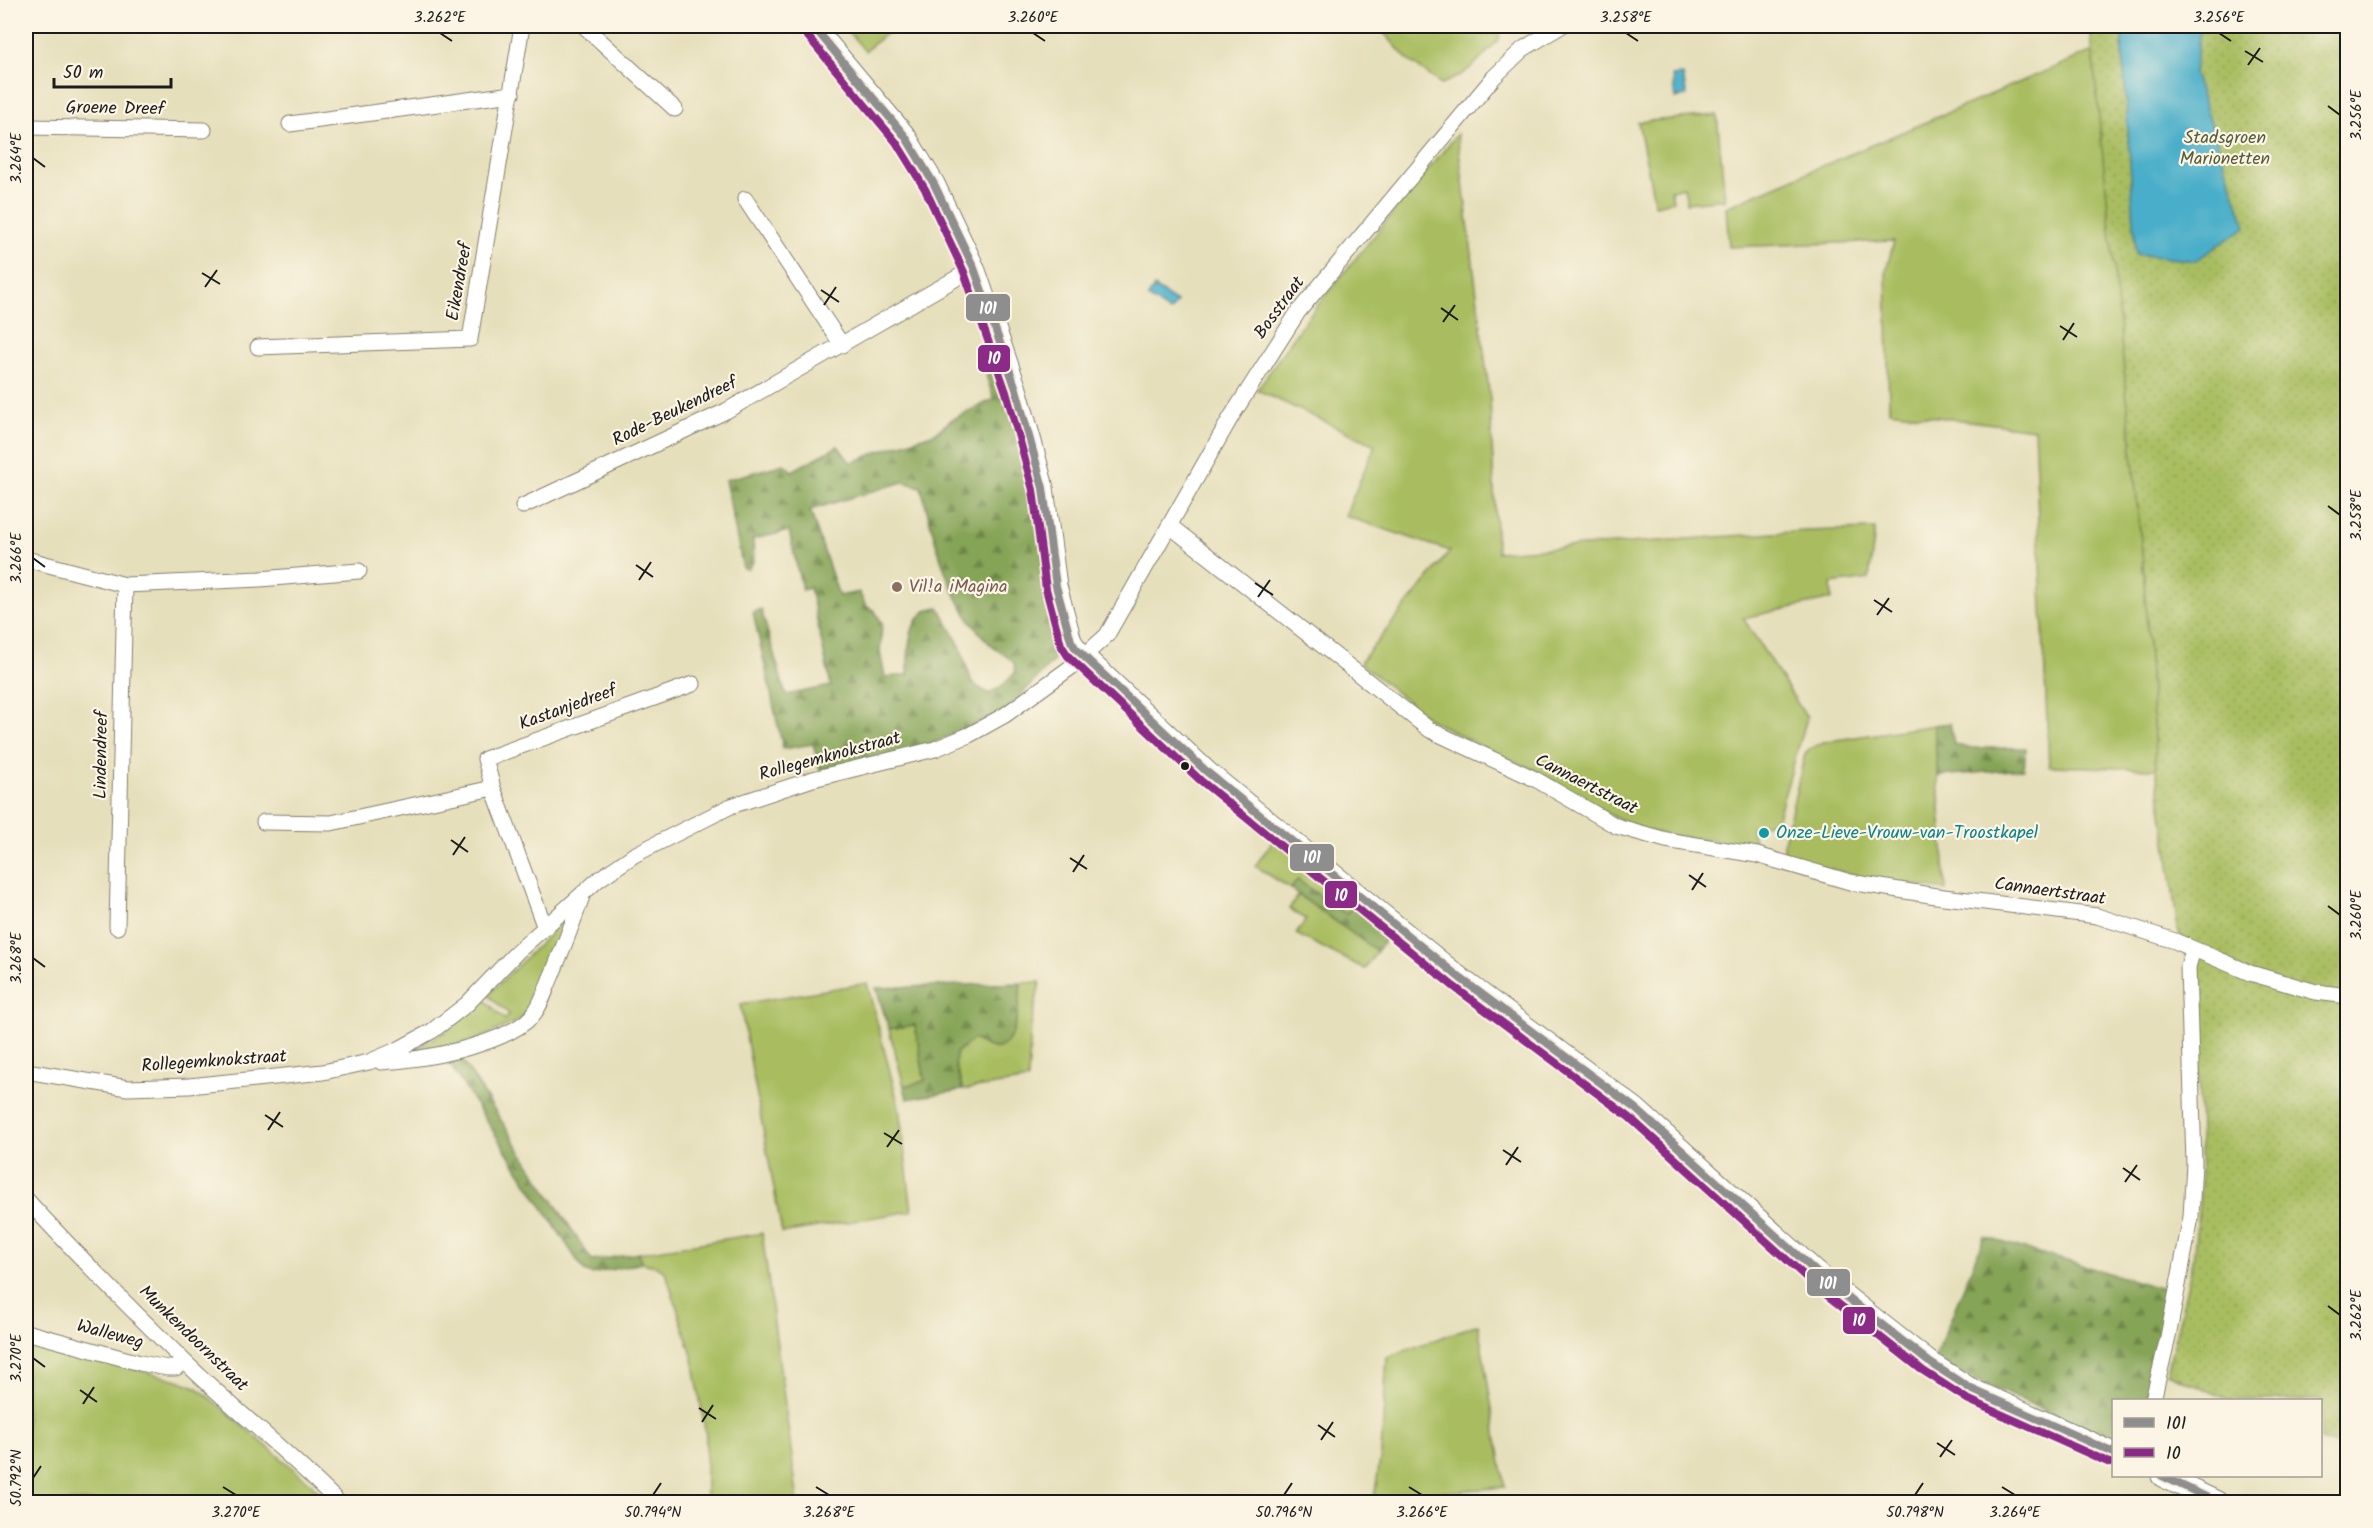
<svg xmlns="http://www.w3.org/2000/svg" width="2373" height="1528" font-family="Kalam,sans-serif">
<style>
.green{fill:#a9bd61;stroke:#626c3e;stroke-width:1.5}
.forest{fill:url(#forest-firs);stroke:#51603a;stroke-width:1.5;fill-rule:evenodd}
.park{fill:url(#park-dots);stroke:#626c3e;stroke-width:1.5}
.water{fill:#4aaec9;stroke:#336572;stroke-width:1.5}
.lines{fill:none;stroke-linecap:round;stroke-linejoin:round}
.street-casing{stroke:#817e6c;stroke-width:17}
.secondary-casing{stroke:#817e6c;stroke-width:23}
.street{stroke:#fff;stroke-width:15}
.secondary{stroke:#fff;stroke-width:21}
.bus-1-casing{stroke:#fcf5e5;stroke-width:12}
.bus-2-casing{stroke:#fcf5e5;stroke-width:12}
.bus-1{stroke:#8e8e8e;stroke-width:8}
.bus-2{stroke:#8c2b87;stroke-width:8}
.ticks{fill:none;stroke:#1c1c1c;stroke-width:2}
.education-dot{fill:#8d6e63;stroke:#fcf5e5;stroke-width:2}
.bus-dot{fill:#1c1c1c;stroke:#fcf5e5;stroke-width:2}
.culture-dot{fill:#0f9aa8;stroke:#fcf5e5;stroke-width:2}
.labels{text-anchor:middle;dominant-baseline:central;stroke-width:4.5;stroke-linejoin:round;paint-order:stroke}
.street-label{font-size:18px;fill:#1c1c1c;stroke:#fcf5e5}
.park-label{font-size:18px;fill:#545c38;stroke:#fcf5e5}
.education-label{font-size:18px;fill:#785e54;stroke:#fcf5e5;text-anchor:start}
.culture-label{font-size:18px;fill:#0d838f;stroke:#fcf5e5;text-anchor:start}
.line-badge{stroke:#fcf5e5;stroke-width:2}
.badge-label{font-size:16px;text-anchor:middle;font-weight:bold;fill:#fff}
.neatline{fill:none;stroke:#1c1c1c;stroke-width:2}
.ticks-label{font-size:15px;text-anchor:middle;fill:#1c1c1c}
</style>
<defs>
<pattern id="forest-firs" width="22" height="20" patternUnits="userSpaceOnUse" patternTransform="scale(1.5)"><rect width="22" height="20" fill="#86a457"/><path d="M5 1l3.5 6h-7zM16 11l3.5 6h-7z" fill="#6d8547"/></pattern>
<pattern id="park-dots" width="8" height="8" patternUnits="userSpaceOnUse" patternTransform="scale(1.5)"><rect width="8" height="8" fill="#a9bd61"/><path d="M2 2h.1M6 6h.1" fill="none" stroke="#91a254" stroke-width="1.8" stroke-linecap="round"/></pattern>
</defs>
<rect width="100%" height="100%" fill="#fcf5e5"/>
<filter id="ink" filterUnits="userSpaceOnUse"><feTurbulence type="fractalNoise" baseFrequency=".0167" numOctaves="2"/><feDisplacementMap in="SourceGraphic" scale="12" xChannelSelector="R" yChannelSelector="G"/><feConvolveMatrix kernelMatrix="1 2 1 2 8 2 1 2 1" color-interpolation-filters="sRGB"/></filter>
<filter id="wash" filterUnits="userSpaceOnUse"><feTurbulence type="fractalNoise" baseFrequency=".008" numOctaves="4" result="noise"/><feDisplacementMap in="SourceGraphic" scale="24" xChannelSelector="R" yChannelSelector="G"/><feGaussianBlur stdDeviation="1.35" result="paint"/><feColorMatrix in="noise" values="0 0 0 0 0 0 0 0 0 0 0 0 0 0 0 0 0 1.4 0 .05"/><feComposite in="paint" operator="in"/></filter>
<g filter="url(#wash)">
<rect width="100%" height="100%" fill="#e6dfbb"/>
<path class="green" d="M848 26H895L865 51 846 29Z
M1378 26H1497L1500 38C1483 57 1467 76 1441 84L1407 59Z
M2093 51 2143 562 2156 769 2049 766 2034 429 1889 411 1886 271 1894 241 1729 247 1726 207Z
M1717 115 1725 199 1687 203 1684 187 1671 190 1673 201 1655 205 1638 122Z
M1457 134 1490 399 1497 552 1805 531 1875 529 1869 579 1831 584 1832 599 1743 618 1807 718 1777 820 1751 828 1755 846 1671 836 1641 829 1606 813 1539 772 1486 749 1431 720 1360 663 1450 551 1345 516 1375 445 1257 390 1304 322Z
M1934 725 1946 890 1873 880 1792 859 1784 852V842L1805 754 1811 748 1823 742Z
M1274 839 1354 905 1346 914 1298 880 1291 889 1255 866Z
M1298 895 1377 951 1365 969 1296 934 1306 919 1289 909Z
M566 918 570 920 537 1000 520 1020 473 1041 407 1054 450 1029 484 999 505 1020 509 1014 488 995Z
M1040 982 1031 1026 1028 1080 963 1090 955 1064 956 1053 973 1039C980 1042 988 1048 995 1048 1018 1048 1019 999 1021 983Z
M867 983 899 1107 912 1211 782 1233 740 1004Z
M915 1025 925 1081 904 1086 889 1029Z
M762 1233 798 1502H706V1436L693 1359 666 1273 656 1266 642 1263 638 1253Z
M1478 1324 1505 1487 1374 1498 1381 1453 1387 1357Z
M26 1341 178 1380 198 1388 310 1483 329 1502H26Z"/>
<path class="forest" d="M1000 369 1029 459 1048 599 1060 644 1058 656 1006 711 917 750 820 770 813 744 783 749 753 612 761 609 786 695 831 686 810 588 802 590 789 531 753 539 754 561 748 569 743 568 725 480 784 464 792 471 838 446 851 463 880 451 935 433 951 420 994 399 986 375ZM903 482 921 487C935 541 948 603 989 643 996 651 1007 655 1014 663L1015 673 1003 685 989 694 972 683 960 646 939 607C906 610 908 652 908 675L885 677 880 652 882 623 875 611 866 606 859 592 839 596 810 510Z
M1950 723 1954 744 1968 748H2026L2024 769 1938 776 1934 725Z
M1297 880 1346 914 1354 905 1392 932 1377 951 1291 889Z
M1021 983C1019 999 1018 1048 995 1048 988 1048 980 1042 973 1039L956 1053 955 1064 963 1090 907 1099 904 1086 925 1081 915 1025 889 1029 876 988Z
M459 1055 592 1261 638 1253 642 1263 592 1274 584 1271 447 1060Z
M1984 1237 2171 1291 2147 1400H2114L2113 1440 1955 1371 1935 1357Z"/>
<path class="park" d="M2090 26H2347V1450L2321 1440 2320 1400H2230L2167 1373 2193 1261 2201 1184 2197 1002 2194 979 2178 930 2156 769 2143 562Z"/>
<path class="water" d="M2121 26H2201L2194 73 2246 227 2195 261 2136 254Z
M1683 75 1687 96 1675 98 1672 76Z
M1154 287 1177 302 1170 312 1148 297Z"/>
</g>
<g filter="url(#ink)">
<g class="lines">
<defs>
<path id="street" d="M584 26 675 109
M290 124 512 94
M26 127 204 130
M745 199 842 345
M258 347 470 339 522 26
M523 506 726 411 974 268
M1170 526 1430 730 1535 779 1616 826 1666 840 1757 855 1850 882 1936 896 2097 916 2175 941 2250 973 2316 992 2348 996
M26 559 125 585 260 579 359 571
M264 822 331 823 493 788
M117 927 125 585
M545 928 493 788 485 759 693 684
M381 1062C421 1060 504 1046 532 1016 542 1005 546 988 552 975 563 948 574 921 583 893
M26 1071 128 1088 189 1086 323 1072 369 1062 399 1049 432 1031 467 1004 517 952 599 879 634 855 731 806 813 779 935 749 969 735 1005 715 1074 665 1107 635 1231 417 1298 312 1494 77 1523 49 1561 26
M26 1199C76 1254 129 1307 183 1360 233 1409 289 1452 338 1502
M26 1332 140 1363 168 1368H176L183 1361
M2153 1400 2168 1337 2191 1217 2194 1163 2188 967 2193 950"/>
<path id="secondary" d="M813 26 905 136 934 184 974 268 1016 389 1031 442 1043 488 1056 586 1071 641 1076 649 1207 772 1460 978 1636 1109 1825 1280 1929 1362 1971 1389 2114 1453
M2162 1476 2217 1502"/>
</defs>
<use href="#street" class="street-casing"/>
<use href="#secondary" class="secondary-casing"/>
<use href="#street" class="street"/>
<use href="#secondary" class="secondary"/>
<defs>
<path id="bus-1" d="M813 26 905 136 934 184 974 268 1016 389 1043 488 1056 586 1071 641 1076 649 1207 772 1460 978 1636 1109 1825 1280 1929 1362 1971 1389 2114 1453
M2162 1476 2217 1502"/>
<path id="bus-2" d="M805 33 896 142 925 189 964 272 1006 392 1021 445 1033 490 1046 589 1061 645 1068 656 1200 780 1453 986 1629 1117 1818 1288 1922 1370 1967 1399 2110 1463"/>
</defs>
<use href="#bus-1" class="bus-1-casing"/>
<use href="#bus-2" class="bus-2-casing"/>
<use href="#bus-1" class="bus-1"/>
<use href="#bus-2" class="bus-2"/>
</g>
</g>
<path class="ticks" d="M440 33 452 41M1033 33 1045 41M1626 33 1638 41M2219 33 2231 41M2245 51 2263 62M2248 65 2260 48M2328 106 2340 115M33 158 45 167M202 273 220 284M205 287 217 270M821 290 839 302M824 305 836 287M1441 308 1458 320M1443 322 1455 305M2060 326 2077 337M2063 340 2074 323M2328 506 2340 515M33 558 45 567M636 565 653 577M639 580 651 562M1255 583 1273 595M1258 597 1270 580M1874 600 1892 612M1877 615 1889 598M451 840 468 852M453 855 465 837M1070 858 1087 869M1073 872 1084 855M1689 875 1706 887M1692 890 1703 873M2328 906 2340 915M33 958 45 967M265 1115 283 1127M268 1130 280 1112M884 1133 902 1144M887 1147 899 1130M1503 1150 1521 1162M1506 1165 1518 1147M2123 1168 2140 1180M2125 1182 2137 1165M2328 1306 2340 1315M33 1358 45 1367M80 1390 97 1402M83 1404 94 1387M699 1408 716 1419M702 1422 713 1405M1318 1425 1335 1437M1321 1440 1333 1422M1937 1443 1955 1455M1940 1457 1952 1440M33 1478 41 1466M223 1487 236 1495M816 1487 829 1495M1409 1487 1422 1495M2002 1487 2015 1495M653 1495 661 1483M1284 1495 1292 1483M1915 1495 1923 1483"/>
<circle class="education-dot" cx="897" cy="587" r="6"/>
<circle class="bus-dot" cx="1185" cy="766" r="5"/>
<circle class="culture-dot" cx="1764" cy="833" r="6"/>
<g class="labels">
<g class="street-label">
<text transform="translate(115 109) rotate(1)">Groene Dreef</text>
<text transform="translate(460 282) rotate(-80)">Eikendreef</text>
<text transform="translate(1280 308) rotate(-54)">Bosstraat</text>
<text transform="translate(675 412) rotate(-26)">Rode-Beukendreef</text>
<text transform="translate(568 708) rotate(-20)">Kastanjedreef</text>
<text transform="translate(102 755) rotate(-89)">Lindendreef</text>
<text transform="translate(830 757) rotate(-15)">Rollegemknokstraat</text>
<text transform="translate(1586 785) rotate(27)">Cannaertstraat</text>
<text transform="translate(2050 892) rotate(8)">Cannaertstraat</text>
<text transform="translate(214 1062) rotate(-4)">Rollegemknokstraat</text>
<text transform="translate(110 1335) rotate(15)">Walleweg</text>
<text transform="translate(193 1339) rotate(44)">Munkendoornstraat</text>
</g>
<g class="park-label">
<text x="2225" y="138">Stadsgroen<tspan x="2225" dy="21">Marionetten</tspan></text>
</g>
<g class="education-label">
<text x="909" y="587">Vil!a iMagina</text>
</g>
<g class="culture-label">
<text x="1776" y="833">Onze-Lieve-Vrouw-van-Troostkapel</text>
</g>
</g>
<g class="line-badge">
<rect x="965" y="293" width="46" height="29" rx="6" fill="#8e8e8e"/>
<rect x="977" y="344" width="34" height="29" rx="6" fill="#8c2b87"/>
<rect x="1289" y="843" width="46" height="29" rx="6" fill="#8e8e8e"/>
<rect x="1324" y="880" width="34" height="29" rx="6" fill="#8c2b87"/>
<rect x="1806" y="1268" width="45" height="29" rx="6" fill="#8e8e8e"/>
<rect x="1842" y="1306" width="34" height="29" rx="6" fill="#8c2b87"/>
</g>
<g class="badge-label">
<text x="988" y="314">101</text>
<text x="994" y="364">10</text>
<text x="1312" y="863">101</text>
<text x="1341" y="901">10</text>
<text x="1828" y="1289">101</text>
<text x="1859" y="1326">10</text>
</g>
<rect width="2373" height="1528" fill="none" stroke="#fcf5e5" stroke-width="66"/>
<rect x="2112" y="1399" width="210" height="78" fill="#fcf5e5" stroke="#a29e95" stroke-width="1.5"/>
<rect x="2124" y="1418" width="30" height="9" fill="#8e8e8e" stroke="#a29e95" stroke-width="1.5"/>
<text x="2166" y="1429" font-size="18" fill="#1c1c1c">101</text>
<rect x="2124" y="1448" width="30" height="9" fill="#8c2b87" stroke="#a29e95" stroke-width="1.5"/>
<text x="2166" y="1459" font-size="18" fill="#1c1c1c">10</text>
<path d="M54 78v9h117v-9" fill="none" stroke="#1c1c1c" stroke-width="3"/>
<text x="63" y="78" font-size="18" fill="#1c1c1c" stroke="#fcf5e5" stroke-width="4.5" paint-order="stroke">50 m</text>
<rect x="33" y="33" width="2307" height="1462" class="neatline"/>
<g class="ticks-label">
<text x="440" y="22">3.262°E</text>
<text x="1033" y="22">3.260°E</text>
<text x="1626" y="22">3.258°E</text>
<text x="2219" y="22">3.256°E</text>
<text transform="translate(2356 115) rotate(-90)" y="5">3.256°E</text>
<text transform="translate(16 158) rotate(-90)" y="5">3.264°E</text>
<text transform="translate(2356 515) rotate(-90)" y="5">3.258°E</text>
<text transform="translate(16 558) rotate(-90)" y="5">3.266°E</text>
<text transform="translate(2356 915) rotate(-90)" y="5">3.260°E</text>
<text transform="translate(16 958) rotate(-90)" y="5">3.268°E</text>
<text transform="translate(2356 1315) rotate(-90)" y="5">3.262°E</text>
<text transform="translate(16 1358) rotate(-90)" y="5">3.270°E</text>
<text transform="translate(16 1478) rotate(-90)" y="5">50.792°N</text>
<text x="236" y="1517">3.270°E</text>
<text x="653" y="1517">50.794°N</text>
<text x="829" y="1517">3.268°E</text>
<text x="1284" y="1517">50.796°N</text>
<text x="1422" y="1517">3.266°E</text>
<text x="1915" y="1517">50.798°N</text>
<text x="2015" y="1517">3.264°E</text>
</g>
</svg>
